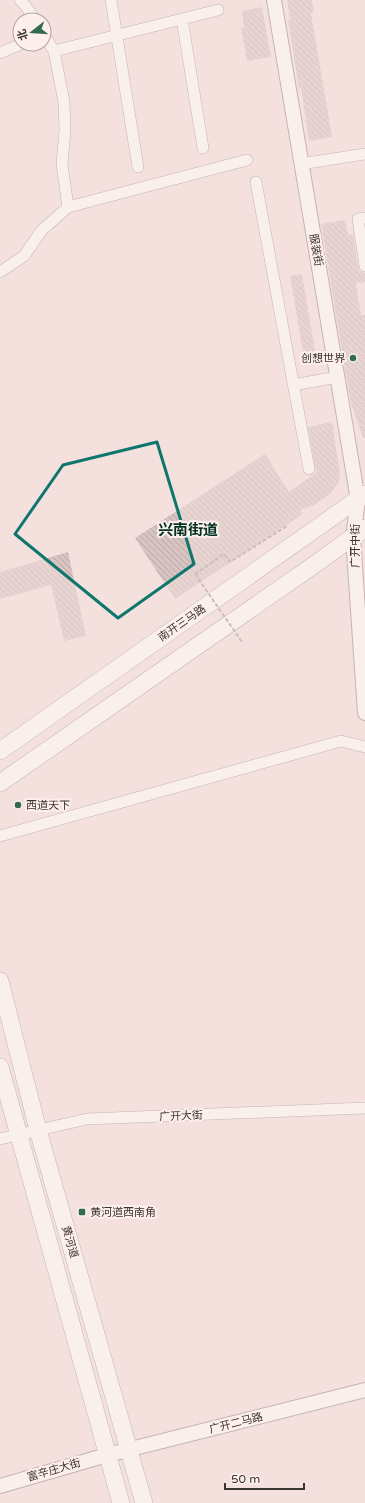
<svg xmlns="http://www.w3.org/2000/svg" width="365" height="1503" font-family="'Varela Round','Noto Sans SC',sans-serif">
<style>
.building{fill:url(#building-back-hatch)}
.lines{fill:none;stroke-linecap:round;stroke-linejoin:round}
.minor-casing{stroke:#8c7b78;stroke-width:12}
.tertiary-casing{stroke:#8c7b78;stroke-width:16}
.primary-casing{stroke:#8c7b78;stroke-width:18}
.path{stroke:#9f918f;stroke-width:2;stroke-dasharray:4 2;stroke-linecap:butt}
.minor{stroke:#fff;stroke-width:11}
.tertiary{stroke:#fff;stroke-width:14}
.primary{stroke:#fff;stroke-width:17}
.path-bridge{stroke:#9f918f;stroke-width:2;stroke-dasharray:4 2;stroke-linecap:butt}
.marked{fill:none;stroke:#0f766e;stroke-width:3;stroke-linejoin:round}
.poi-dot{fill:#316b53;stroke:#feefed;stroke-width:1.5}
.labels{text-anchor:middle;dominant-baseline:central;stroke-width:4;stroke-linejoin:round;paint-order:stroke}
.street-label{font-size:11px;fill:#3b3432;stroke:#feefed}
.poi-label{font-size:11px;fill:#3b3432;stroke:#feefed;text-anchor:start}
.district-label{font-size:15px;font-weight:bold;fill:#003222;stroke:#feefed}
</style>
<defs>
<pattern id="building-back-hatch" width="6" height="6" patternUnits="userSpaceOnUse"><rect width="6" height="6" fill="#d7c4c1"/><path d="M-1 5l2 2M0 0l6 6M5-1l2 2" fill="none" stroke="#b9a9a6"/></pattern>
</defs>
<rect width="100%" height="100%" fill="#f4e1de"/>
<path class="building" d="M287 0H312L314 12 311 13 332 137 309 141 301 88 299 89 288 20H290Z
M262 7 271 57 247 61 241 28H244L242 11Z
M345 220 348 235 353 234 358 267 360 271 365 273V282L356 283 361 315H365V438H363L350 400 321 224Z
M302 274 317 362 305 364 290 276Z
M332 422 340 474 339 482 330 494 314 505 300 510 303 514 175 599 135 538 265 454 289 492 316 473 308 427Z
M68 552 86 636 64 641 51 585 0 599V572Z"/>
<g class="lines">
<defs>
<path id="minor" d="M20 0 27 8 35 20
M111 0 138 167
M182 19 203 148
M44 35 54 51 64 102 65 130 62 164 68 207
M54 51 218 10
M0 53 21 44
M301 164 365 154
M256 182 309 469
M365 218 358 219 365 266
M0 272 24 256 42 230 68 207 247 160
M293 385 337 377
M0 836 341 741 365 747
M0 1139 87 1119 365 1108"/>
<path id="tertiary" d="M274 0 358 500 353 537 365 713
M0 1486 107 1455 365 1390"/>
<path id="primary" d="M0 751 365 494
M0 783 314 565 365 528
M0 981 38 1130 144 1503
M0 1067 121 1503"/>
</defs>
<use href="#minor" class="minor-casing"/>
<use href="#tertiary" class="tertiary-casing"/>
<use href="#primary" class="primary-casing"/>
<path class="path" d="M195 574 224 554 230 562 287 526"/>
<use href="#minor" class="minor"/>
<use href="#tertiary" class="tertiary"/>
<use href="#primary" class="primary"/>
<path class="path-bridge" d="M195 574 242 642"/>
</g>
<path d="M0 0H365V1503H0ZM157 442 194 564 118 618 15 534 63 465Z" fill="#f4e1de" fill-opacity=".55" fill-rule="evenodd"/>
<path class="marked" d="M157 442 194 564 118 618 15 534 63 465Z"/>
<g class="poi-dot">
<circle cx="353" cy="358" r="4"/>
<circle cx="18" cy="805" r="4"/>
<rect x="78" y="1208" width="8" height="8" rx="2"/>
</g>
<g class="labels">
<g class="street-label">
<text transform="translate(316 250) rotate(80)">服装街</text>
<text transform="translate(355 546) rotate(-90)">广开中街</text>
<text transform="translate(182 623) rotate(-35)">南开三马路</text>
<text transform="translate(181 1116) rotate(-2)">广开大街</text>
<text transform="translate(70 1242) rotate(74)">黄河道</text>
<text transform="translate(236 1423) rotate(-14)">广开二马路</text>
<text transform="translate(54 1470) rotate(-16)">富辛庄大街</text>
</g>
<g class="poi-label">
<text x="345" y="358" text-anchor="end">创想世界</text>
<text x="26" y="805">西道天下</text>
<text x="90" y="1212">黄河道西南角</text>
</g>
<g class="district-label">
<text x="188" y="530">兴南街道</text>
</g>
</g>
<g transform="translate(32 32) rotate(253)"><circle r="19" fill="#feefed" stroke="#b0a4a2"/>
<path d="M0-3L7 15L0 10L-7 15Z" fill="#316b53"/>
<text y="-6" font-size="11" font-weight="bold" text-anchor="middle" fill="#3b3432">北</text>
</g>
<path d="M225 1483v6h79v-6" fill="none" stroke="#3b3432" stroke-width="2"/>
<text x="231" y="1483" font-size="12" fill="#3b3432" stroke="#feefed" stroke-width="3" paint-order="stroke">50 m</text>
</svg>
